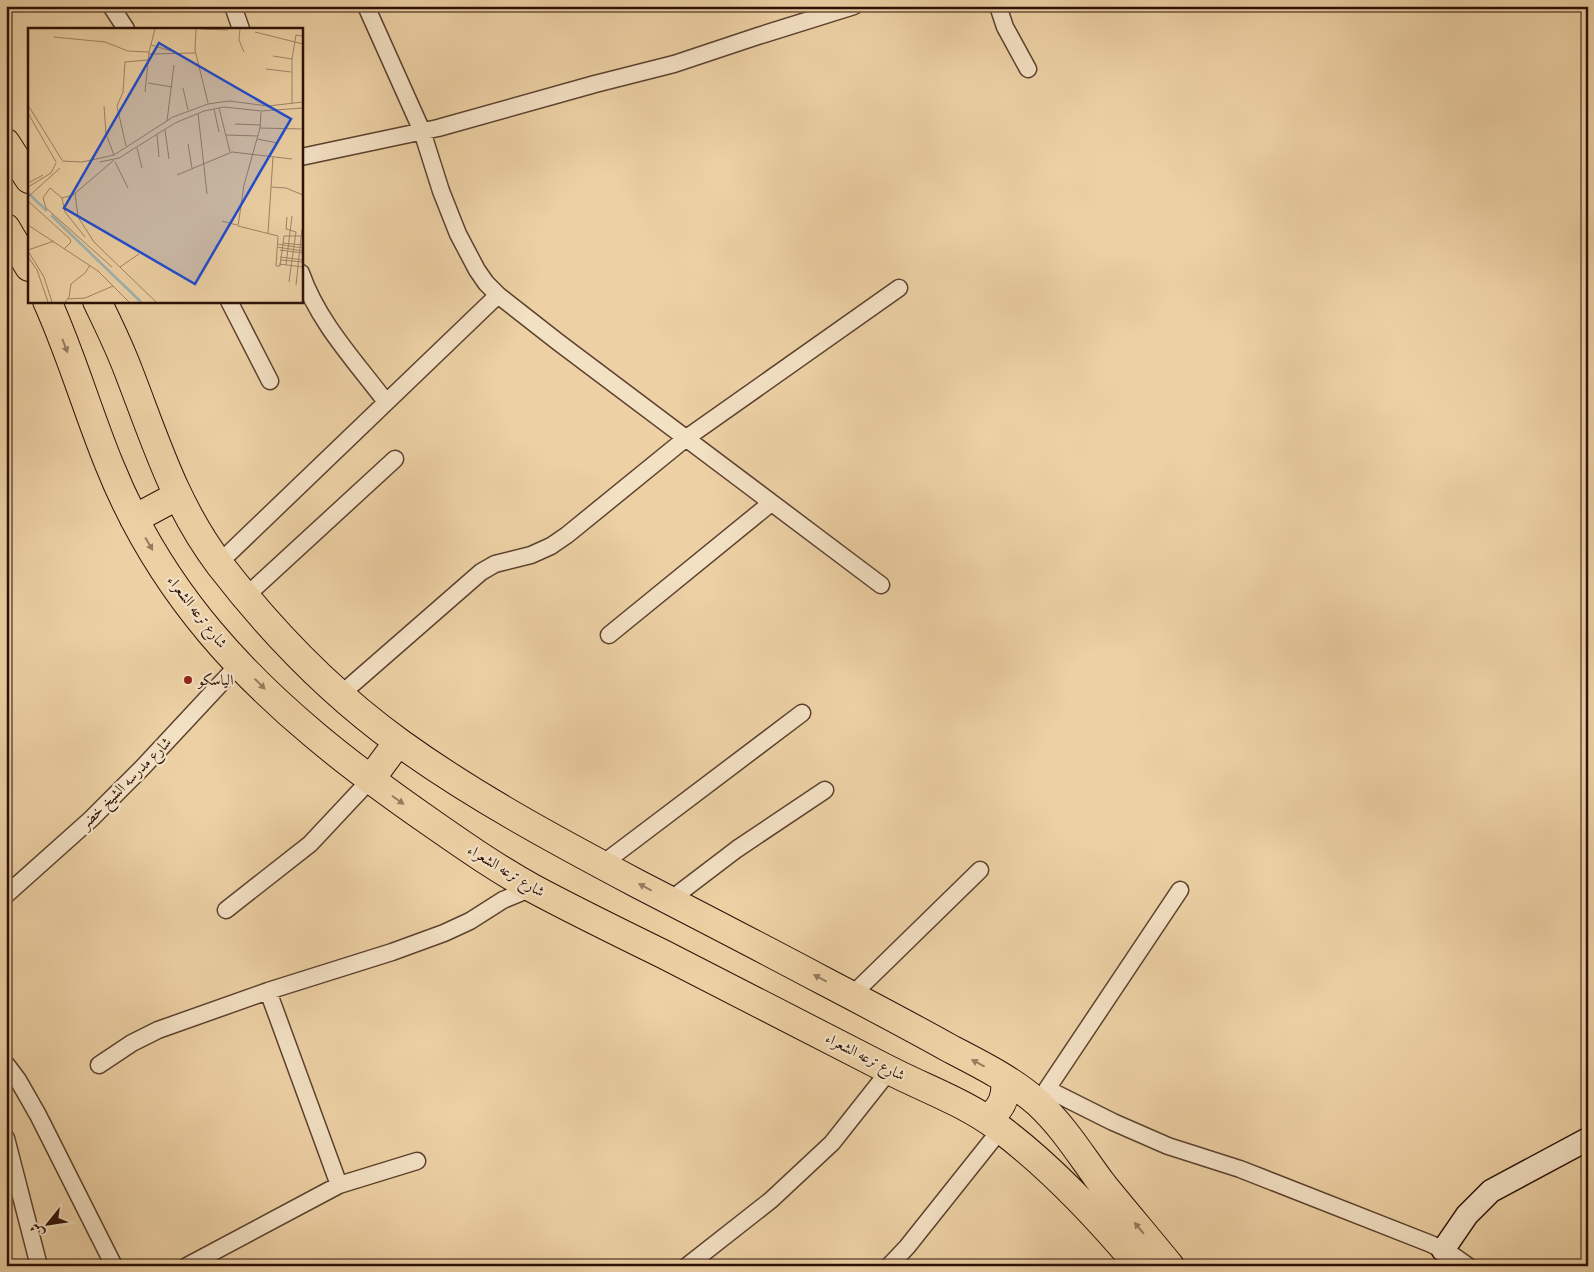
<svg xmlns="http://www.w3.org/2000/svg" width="1594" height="1272" font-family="'IM FELL DW Pica',Amiri,serif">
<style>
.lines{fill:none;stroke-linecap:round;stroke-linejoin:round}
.street-casing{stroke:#5c412e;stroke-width:19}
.secondary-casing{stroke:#2c1107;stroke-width:25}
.highway-casing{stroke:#2c1107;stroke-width:30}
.street{stroke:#f3e1c4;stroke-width:16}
.secondary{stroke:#f3e1c4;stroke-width:22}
.highway{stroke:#edd1a5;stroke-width:28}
.oneway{fill:#967b5e}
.poi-dot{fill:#8f2418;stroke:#f3e1c4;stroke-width:2}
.labels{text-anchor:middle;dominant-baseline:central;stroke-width:4.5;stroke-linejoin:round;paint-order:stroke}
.street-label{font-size:15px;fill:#2c1107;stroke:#f3e1c4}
.poi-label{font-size:15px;fill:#2c1107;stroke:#f3e1c4;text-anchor:start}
.inset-river{fill:none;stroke:#9eb4b2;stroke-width:2.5}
.inset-road{fill:none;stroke:#a08466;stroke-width:1}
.view{fill:#1d4ed8;fill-opacity:0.15;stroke:#1d4ed8;stroke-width:2.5}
.inset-edge{fill:none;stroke:#2c1107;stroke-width:2.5}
</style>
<rect width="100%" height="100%" fill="#edd1a5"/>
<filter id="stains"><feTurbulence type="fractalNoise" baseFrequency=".004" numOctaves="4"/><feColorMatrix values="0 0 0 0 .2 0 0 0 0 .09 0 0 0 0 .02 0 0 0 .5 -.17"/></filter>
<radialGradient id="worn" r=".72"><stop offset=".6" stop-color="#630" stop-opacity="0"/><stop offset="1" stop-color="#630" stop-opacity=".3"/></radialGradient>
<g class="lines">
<defs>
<path id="street" d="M111 6 126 29
M233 6 241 29
M366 6 422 131 441 191 458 234 477 270 486 283 498 295 558 342 881 585
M998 6 1005 27 1028 69
M301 157 438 128 595 84 674 64 758 36 854 6
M301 273C318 322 356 362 386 402
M229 301 270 381
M219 563 498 295
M246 596 395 459
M609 635 771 503
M340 695 481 572 495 564 531 555 551 546 567 535 685 439 899 288
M601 865 802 713
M6 895 91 819 143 767 239 664
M670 900 737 849 825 790
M226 910 310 844 370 780
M268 991 339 1185
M852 995 980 870
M6 1064 18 1080 38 1115 114 1266
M99 1065 132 1043 158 1030 268 991 392 952 444 933 470 921 503 900 532 888
M1047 1089 1180 890
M1038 1103 1047 1089 1113 1122 1168 1146 1240 1169 1431 1244 1451 1254 1468 1266
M6 1138 39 1266
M187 1266 339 1185 417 1161
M687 1266 771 1200 832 1143 889 1071
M889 1266 907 1247 1001 1129"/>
<path id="secondary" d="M1443 1250 1467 1215 1491 1191 1588 1139"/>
<path id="highway" d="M6 143 29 179
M6 228 29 267
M47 301C71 354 87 410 109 464 133 524 168 582 210 632 273 707 352 768 433 824 466 847 499 870 534 889 577 912 620 933 663 954 737 992 811 1030 885 1068 923 1088 965 1102 999 1128 1051 1167 1097 1216 1139 1266
M97 301C108 324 119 346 128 370 155 439 174 504 220 565 271 631 332 694 400 743 475 797 557 841 638 884 700 916 762 948 824 981 866 1003 908 1025 949 1048 980 1064 1012 1080 1038 1103 1064 1127 1082 1157 1103 1185 1125 1212 1148 1239 1170 1266
M134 519 177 496
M370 780 398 742
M987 1119C1002 1109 1007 1096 1005 1079"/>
</defs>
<use href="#street" class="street-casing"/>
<use href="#secondary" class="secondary-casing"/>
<use href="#highway" class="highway-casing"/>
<use href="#street" class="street"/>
<use href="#secondary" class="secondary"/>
<use href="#highway" class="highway"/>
</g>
<defs><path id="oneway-solid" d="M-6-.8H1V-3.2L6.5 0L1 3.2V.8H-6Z" transform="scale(1.25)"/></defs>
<g class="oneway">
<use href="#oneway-solid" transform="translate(65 346) rotate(69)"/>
<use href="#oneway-solid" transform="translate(149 544) rotate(60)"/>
<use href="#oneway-solid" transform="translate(260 684) rotate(45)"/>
<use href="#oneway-solid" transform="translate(398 800) rotate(35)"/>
<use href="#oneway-solid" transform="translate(645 887) rotate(-152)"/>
<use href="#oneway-solid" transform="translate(820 978) rotate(-152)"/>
<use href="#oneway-solid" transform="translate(978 1063) rotate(-152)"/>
<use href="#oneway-solid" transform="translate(1139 1228) rotate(-130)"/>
</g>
<circle class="poi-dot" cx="188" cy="680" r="5"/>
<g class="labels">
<g class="street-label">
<text transform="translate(197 612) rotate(52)">شارع ترعه الشعراء</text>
<text transform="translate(126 783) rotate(-45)">شارع مدرسه الشيخ خضر</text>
<text transform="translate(506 871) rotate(31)">شارع ترعه الشعراء</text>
<text transform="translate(865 1057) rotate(27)">شارع ترعه الشعراء</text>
</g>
<g class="poi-label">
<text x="198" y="680">الياسكو</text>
</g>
</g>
<g transform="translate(28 28)">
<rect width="275" height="275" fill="#edd1a5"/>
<path class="inset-river" d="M0 165 19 183M23 187 113 274"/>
<path class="inset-road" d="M168 1 167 22 180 75M173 1 200 2M212 1 211 12 216 24M227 4 275 16M26 9 77 14 100 23 121 24M123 17 147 24M121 26 167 25M245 28 264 31M238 41 263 44M120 55 144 59M155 60 160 82M117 64 121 24 127 1M264 75V31L268 7 275 8M0 77 34 132M76 78 78 106 86 127M191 80 202 124M186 81 191 104M233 84 232 100 216 157 210 198 250 208 248 238H252M0 85 28 134M170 85 179 166M139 93 146 37M207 96 233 97M232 100 274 101M137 102 141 131M129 107 131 129M198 107 230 108M229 111 250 115M160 116 164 140M98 118 89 78 95 64 97 34 120 32M109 120 114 140M34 133 54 134 86 127 145 89 180 76 201 73 240 78 275 74M72 134 91 130 147 95 176 83 196 79 233 83 275 80M87 134 100 160M149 147 204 124 264 131M0 155 15 147M0 159 23 145 28 135M243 159 258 160 275 167M47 165 50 189 66 214 128 274M0 169 32 140M34 170 37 184 57 209M0 173 42 211 43 214 36 221M259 189 258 201 268 204 261 254M194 193 209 197M0 197 70 243 101 274M240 205 245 129M256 208H275M255 215 275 217M249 216 275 220M249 219 275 223M0 222 26 213M252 222 275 225M0 223 16 249 24 274M0 229 9 242 20 274M252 229 275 232M252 232 275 234M251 236 275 239M258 237 264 188M252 238 256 208M84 239 18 180 15 170 22 160 34 170 45 167 86 132M92 239 111 226M268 257 274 201M40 271 57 270 85 258M37 274 41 269 43 256 57 245 62 237"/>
<path class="view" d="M131 15 263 91 167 256 36 180Z"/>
<rect width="275" height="275" class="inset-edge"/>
</g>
<rect width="1594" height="1272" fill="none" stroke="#edd1a5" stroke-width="25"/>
<rect x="8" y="8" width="1579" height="1257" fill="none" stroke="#2c1107" stroke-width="2.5"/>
<rect x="12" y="12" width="1569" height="1247" fill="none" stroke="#2c1107"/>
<g transform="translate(48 1224) rotate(240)" stroke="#f3e1c4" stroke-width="4" paint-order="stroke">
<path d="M0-4L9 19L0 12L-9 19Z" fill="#2c1107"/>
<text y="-8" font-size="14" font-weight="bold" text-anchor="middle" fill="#2c1107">ش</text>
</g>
<rect width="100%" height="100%" filter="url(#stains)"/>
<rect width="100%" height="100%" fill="url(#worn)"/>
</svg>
